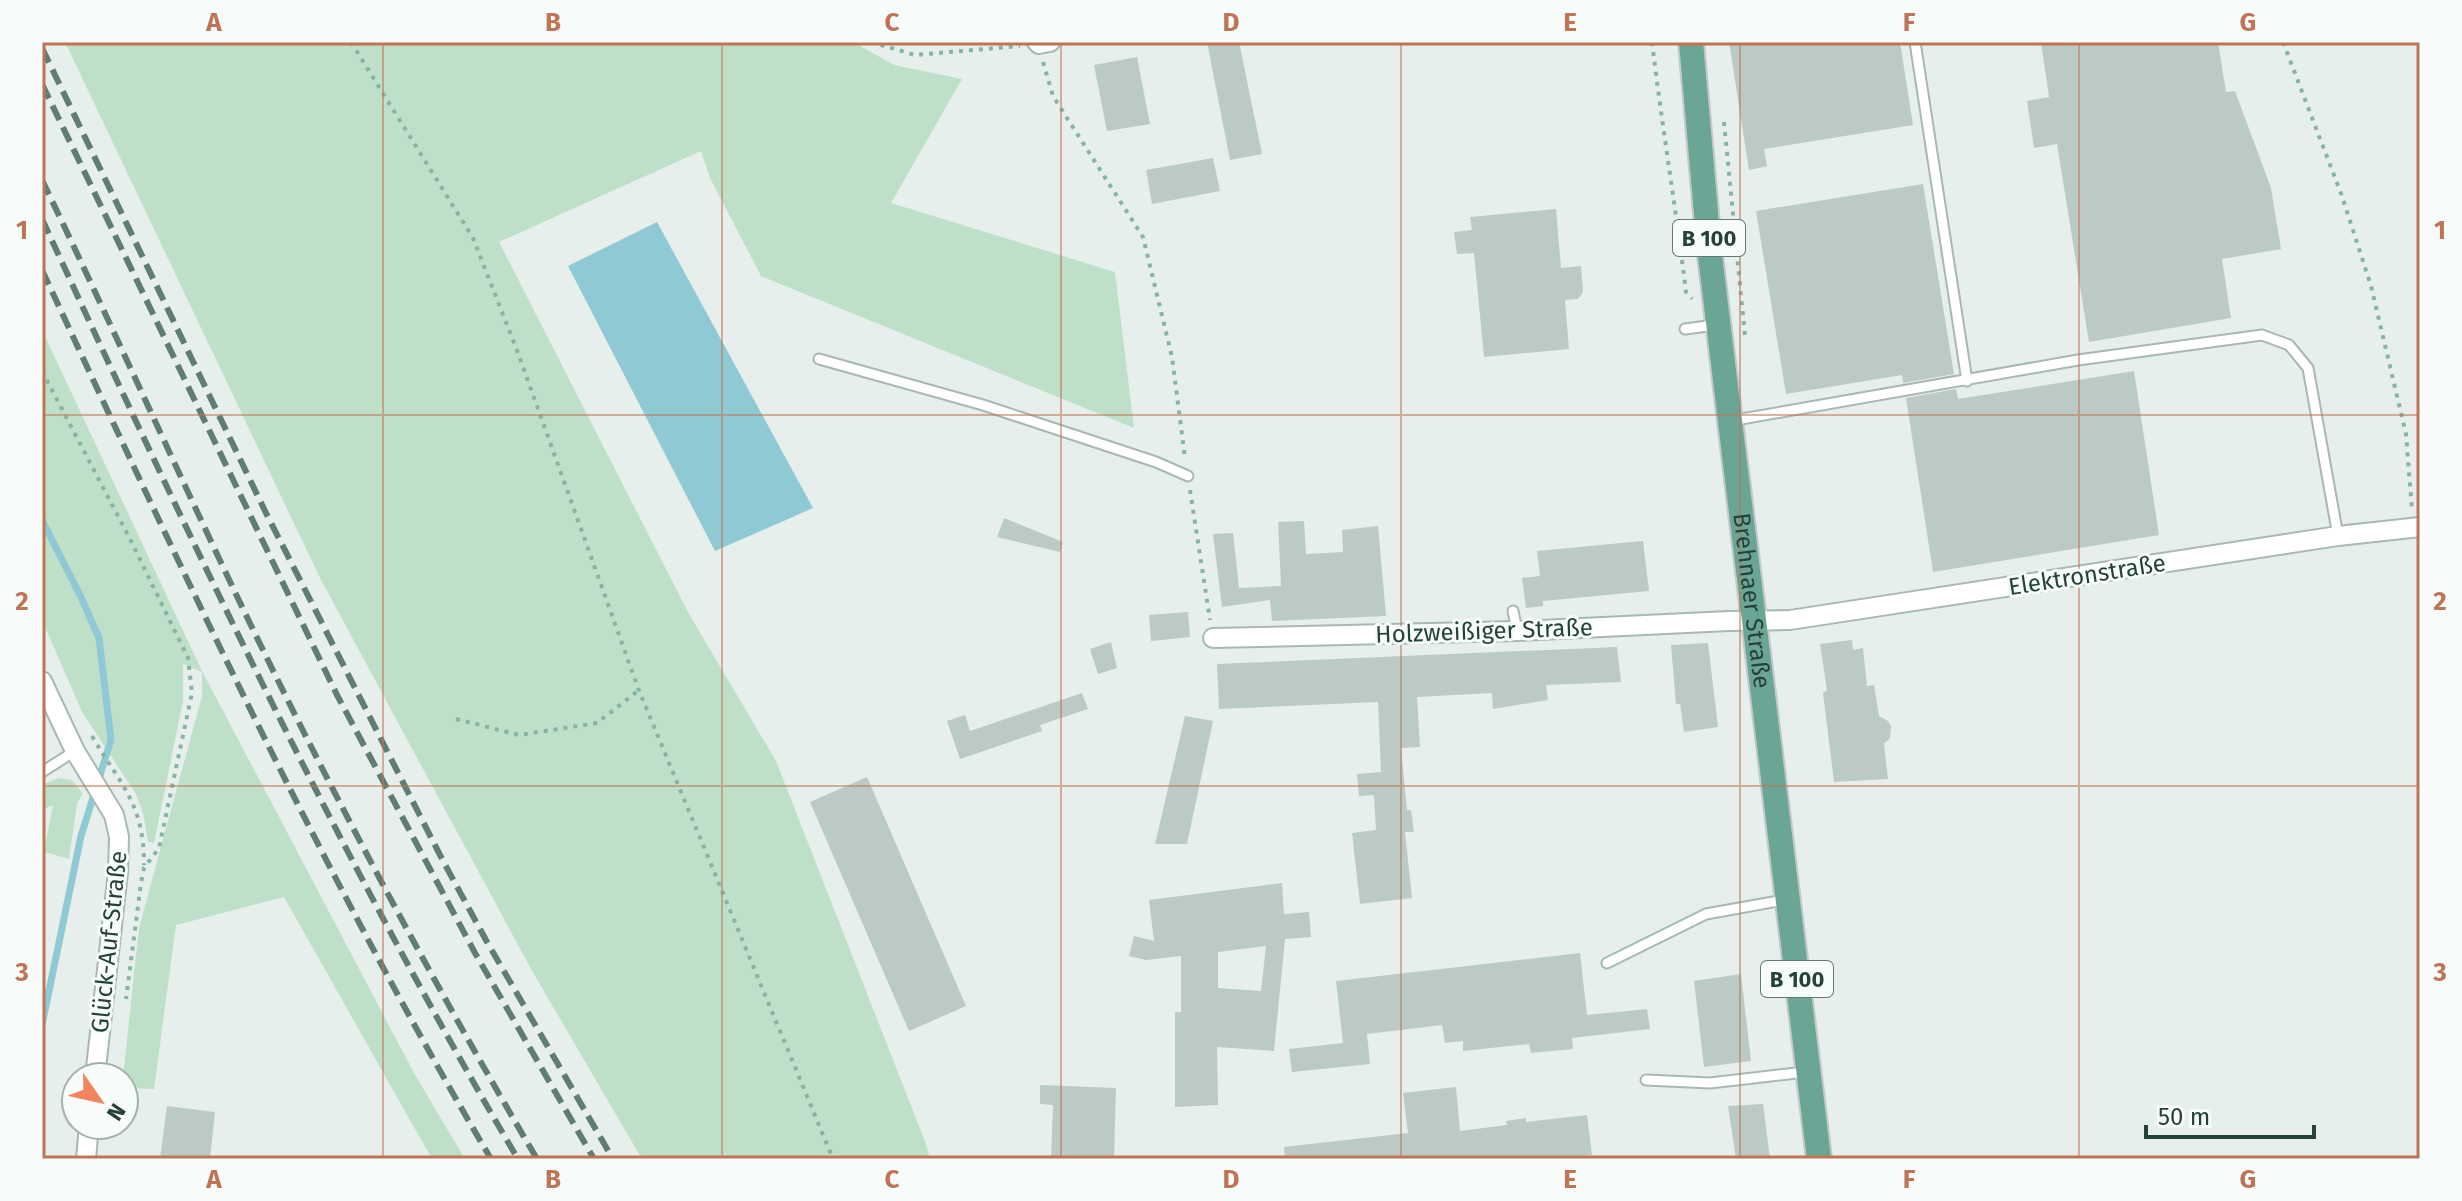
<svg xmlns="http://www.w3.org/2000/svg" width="2462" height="1201" font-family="'Fira Sans',sans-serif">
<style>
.green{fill:#bfe0c8}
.water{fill:#8ec9d4}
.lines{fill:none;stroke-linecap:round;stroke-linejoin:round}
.stream{stroke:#8ec9d4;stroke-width:7}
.building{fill:#bbcac4;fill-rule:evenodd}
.lane-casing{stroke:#a8b8b2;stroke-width:13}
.street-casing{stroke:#a8b8b2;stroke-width:22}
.primary-casing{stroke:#c2cac8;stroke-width:28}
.path{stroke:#86b3a5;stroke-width:4;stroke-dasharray:4 6;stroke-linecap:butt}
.lane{stroke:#fff;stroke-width:9}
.street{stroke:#fff;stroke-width:18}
.primary{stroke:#6aa596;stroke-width:24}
.rail{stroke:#5f7d75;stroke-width:6;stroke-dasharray:16 8;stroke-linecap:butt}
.grid{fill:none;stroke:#c07456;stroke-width:2;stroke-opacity:0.55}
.labels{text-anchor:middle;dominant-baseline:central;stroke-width:6;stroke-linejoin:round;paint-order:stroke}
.shield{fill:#f7fbf9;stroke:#637a73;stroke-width:2}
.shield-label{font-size:22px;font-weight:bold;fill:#24423a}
.street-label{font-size:24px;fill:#24423a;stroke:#f7fbf9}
.neatline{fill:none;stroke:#c07456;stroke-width:3}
.grid-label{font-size:26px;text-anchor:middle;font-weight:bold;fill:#c07456}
</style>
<rect width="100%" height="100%" fill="#e6efeb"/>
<path class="green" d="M65 42H853L894 65 962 79 891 203 1115 272 1134 428 761 276 710 178 701 151 499 242 689 614 776 761 926 1144 930 1159H642L531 969 320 578Z
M42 330 202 671 414 1073 465 1159H432L284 897 176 925 154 1089 124 1088 123 1077 139 928 202 696V672L183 664V701L154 843 148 842 143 813 136 794 82 712 42 620Z
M59 778 72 780 83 794 77 803 69 859 44 852 53 805 42 810V785Z"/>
<path class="water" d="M657 222 813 508 715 551 568 266Z"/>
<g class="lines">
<path class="stream" d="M42 520 81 597 99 638 111 740 81 836 42 1025"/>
</g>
<path class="building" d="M1207 42H1239L1262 154 1230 160Z
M1729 42H1900L1913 125 1764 149 1767 166 1749 170Z
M2041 42H2218L2226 92 2235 91 2271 188 2281 249 2222 259 2231 318 2089 342 2057 144 2034 148 2027 101 2049 97Z
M1137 57 1150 124 1107 131 1094 65Z
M1213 158 1220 191 1152 204 1146 170Z
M1923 184 1954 374 1903 383 1902 375 1786 394 1756 211Z
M1556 209 1561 268 1581 266 1583 292 1578 299 1565 300 1569 349 1484 357 1474 253 1457 254 1454 232 1472 230 1470 217Z
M2134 371 2159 535 1933 572 1906 398 1956 389 1958 399Z
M1004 518 1063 542 1060 552 997 537Z
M1304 521 1306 554 1343 552 1342 530 1378 526 1386 616 1272 621 1270 600 1222 607 1213 534 1233 533 1239 588 1281 586 1278 522Z
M1643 541 1649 591 1543 601V606L1526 608 1522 578 1540 576 1537 551Z
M1188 612 1190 637 1151 641 1149 615Z
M1852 640 1853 650 1863 648 1867 686 1874 685 1879 716 1888 721 1891 726 1890 738 1884 744 1888 779 1834 782 1823 693 1827 690 1820 644Z
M1111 642 1117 668 1098 674 1090 649Z
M1708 643 1718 727 1684 732 1680 704H1676L1671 645Z
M1617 647 1621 682 1546 685 1548 700 1493 709 1492 693 1417 697 1420 747 1401 748 1407 810H1411L1414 832H1405L1412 898 1360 904 1352 833 1376 830 1374 795 1359 796 1357 774 1381 772 1378 702 1219 709 1217 664Z
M1082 693 1088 709 1040 725 1042 731 960 759 947 721 965 715 970 731Z
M1185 716 1213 721 1187 844H1155Z
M867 777 966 1006 909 1031 810 802Z
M1282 883 1284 914 1309 912 1311 937 1285 939 1274 1051 1217 1047 1218 1105 1175 1107V1012H1181V956L1146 960 1129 956 1134 936 1154 941 1149 900ZM1266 946 1261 991 1218 988V952Z
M1580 953 1587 1015 1647 1009 1650 1029 1572 1038 1573 1049 1531 1053 1529 1044 1463 1051V1041L1445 1043 1442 1025 1367 1034 1370 1064 1292 1072 1289 1049 1343 1043 1336 981Z
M1741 974 1751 1061 1704 1067 1694 981Z
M1040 1085 1116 1088 1114 1159H1051L1053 1105 1040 1104Z
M1456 1087 1460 1131 1507 1125 1506 1121 1526 1118V1122L1587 1115 1592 1155 1554 1159H1426V1157L1406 1159H1285L1284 1147 1408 1133 1403 1093Z
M1763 1104 1770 1159H1736L1728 1106Z
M167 1106 215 1112 210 1159H160Z"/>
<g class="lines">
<defs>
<path id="lane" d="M1915 42 1967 381
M1685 329 1715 325
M819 359 983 405 1156 462 1188 476
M1730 421 2078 360 2262 335 2289 345 2308 368 2338 536
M1513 611 1517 631
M42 772 75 751
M1607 963 1706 914 1784 900
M1646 1080 1710 1083 1805 1072"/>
<path id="street" d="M1037 42 1039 44 1050 42
M1213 638 1517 631 1729 621 1790 620 2338 536 2420 527
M42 681 75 751 114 815 119 837 118 872 95 1077
M86 1159 89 1125"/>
<g id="primary">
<path id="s1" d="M1691 42 1709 247 1819 1159"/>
</g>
</defs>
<use href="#lane" class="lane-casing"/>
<use href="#street" class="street-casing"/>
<use href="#primary" class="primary-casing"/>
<path class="path" d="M351 42 473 238 518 353 638 688 833 1159
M871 42 915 55 1020 46
M1652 42C1662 126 1676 209 1686 292L1692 299
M2283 42 2342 196 2371 286 2406 434 2412 510
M1043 62 1053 96 1143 237 1172 357 1185 458
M1724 122 1745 336
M42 371 131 541 188 658 192 693 159 848 144 868 141 883 126 999
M1190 490 1210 620
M456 719 519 735 597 723 639 690
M92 736C121 786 144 803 144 865"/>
<use href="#lane" class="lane"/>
<use href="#street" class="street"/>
<use href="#primary" class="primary"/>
<path class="rail" d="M42 48 266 513 442 859 487 942 613 1159
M42 84 337 695 475 953 594 1159
M42 180C99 298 153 418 209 537 308 749 418 957 537 1159
M42 219C189 538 339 856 518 1159
M42 270C182 571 322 873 491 1159"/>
</g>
<path class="grid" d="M383 42V1159M722 42V1159M1061 42V1159M1401 42V1159M1740 42V1159M2079 42V1159M42 415H2420M42 786H2420"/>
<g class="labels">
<g class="shield">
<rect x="1673" y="220" width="72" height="36" rx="6"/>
<rect x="1761" y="961" width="72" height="36" rx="6"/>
</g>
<g class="shield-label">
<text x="1709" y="238">B 100</text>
<text x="1797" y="979">B 100</text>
</g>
<g class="street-label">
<text transform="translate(2087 575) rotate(-9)">Elektronstraße</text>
<text stroke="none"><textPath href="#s1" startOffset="562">Brehnaer Straße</textPath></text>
<text transform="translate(1484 631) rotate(-2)">Holzweißiger Straße</text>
<text transform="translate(109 942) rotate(-84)">Glück-Auf-Straße</text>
</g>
</g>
<rect width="2462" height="1201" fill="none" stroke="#f7fbf9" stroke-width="88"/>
<g transform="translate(100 1101) rotate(124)"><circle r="38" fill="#f7fbf9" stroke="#a3b1ad" stroke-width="2"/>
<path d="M0-6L14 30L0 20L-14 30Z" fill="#f4845f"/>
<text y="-12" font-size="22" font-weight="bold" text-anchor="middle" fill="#24423a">N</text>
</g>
<path d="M2146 1125v12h168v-12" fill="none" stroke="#24423a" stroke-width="4"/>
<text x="2158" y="1125" font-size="24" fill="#24423a" stroke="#f7fbf9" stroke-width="6" paint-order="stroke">50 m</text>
<rect x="44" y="44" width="2374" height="1113" class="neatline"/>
<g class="grid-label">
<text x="214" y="31">A</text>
<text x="553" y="31">B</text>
<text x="892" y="31">C</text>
<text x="1231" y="31">D</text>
<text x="1570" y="31">E</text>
<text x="1909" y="31">F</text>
<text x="2248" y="31">G</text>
<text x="22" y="239">1</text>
<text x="2440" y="239">1</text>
<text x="22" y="610">2</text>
<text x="2440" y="610">2</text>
<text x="22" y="981">3</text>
<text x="2440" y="981">3</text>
<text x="214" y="1188">A</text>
<text x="553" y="1188">B</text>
<text x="892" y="1188">C</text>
<text x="1231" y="1188">D</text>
<text x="1570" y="1188">E</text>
<text x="1909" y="1188">F</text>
<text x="2248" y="1188">G</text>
</g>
</svg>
